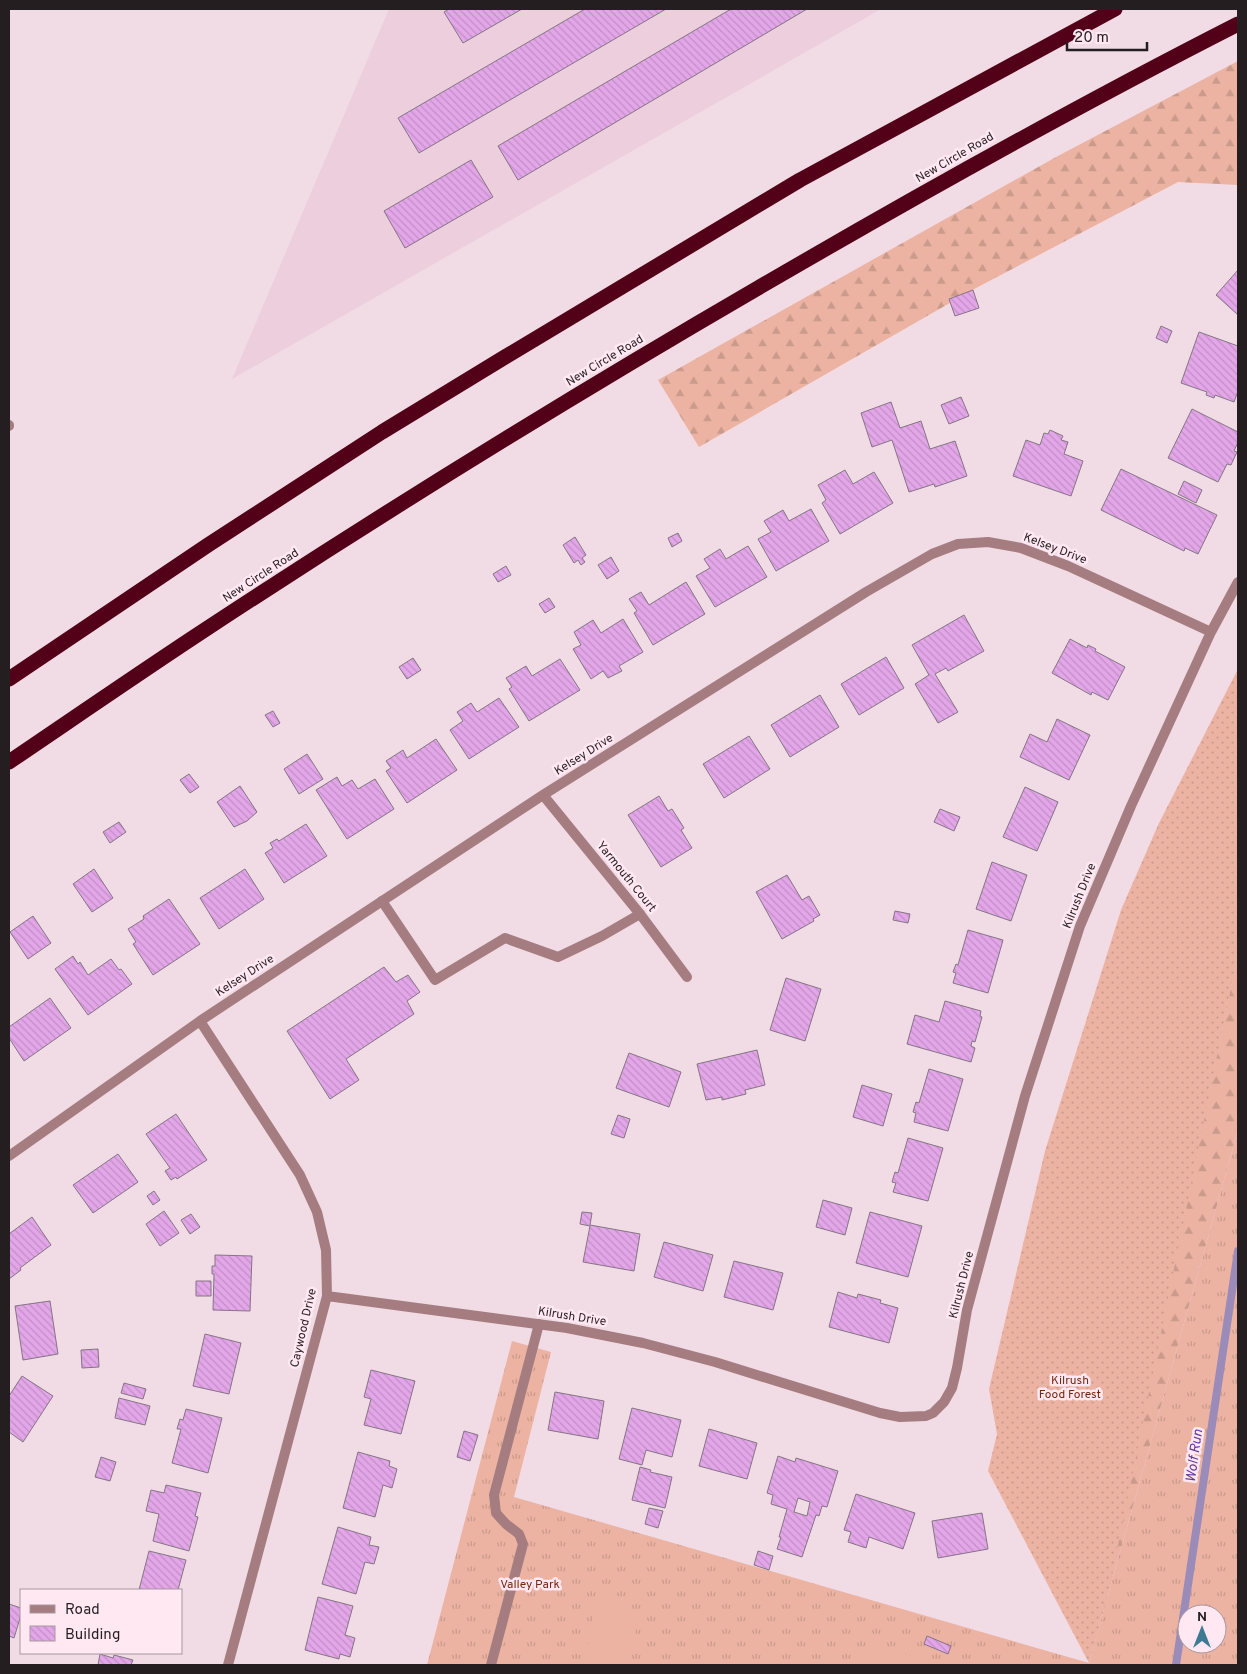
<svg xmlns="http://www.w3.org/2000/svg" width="1247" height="1674" font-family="Overpass,sans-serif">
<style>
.built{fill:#eccedc}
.grass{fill:url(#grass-tufts);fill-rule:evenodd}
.forest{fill:url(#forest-firs)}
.garden{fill:url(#garden-dots)}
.pitch{fill:#ecb3a2}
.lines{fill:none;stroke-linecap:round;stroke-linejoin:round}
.stream{stroke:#9b8bb8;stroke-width:8}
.building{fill:url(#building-back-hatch);stroke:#837584;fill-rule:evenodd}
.service{stroke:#a57d80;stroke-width:10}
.minor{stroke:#a57d80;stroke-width:10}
.motorway{stroke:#530019;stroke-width:15}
.labels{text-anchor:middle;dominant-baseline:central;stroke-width:5;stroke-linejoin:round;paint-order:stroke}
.street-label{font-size:12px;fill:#251e21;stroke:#ffe8f2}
.park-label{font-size:12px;fill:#74270d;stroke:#ffe8f2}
.water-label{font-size:14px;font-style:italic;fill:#603c96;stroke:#ffe8f2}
</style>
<defs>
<pattern id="grass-tufts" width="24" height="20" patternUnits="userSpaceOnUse" patternTransform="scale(1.25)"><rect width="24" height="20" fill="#ecb3a2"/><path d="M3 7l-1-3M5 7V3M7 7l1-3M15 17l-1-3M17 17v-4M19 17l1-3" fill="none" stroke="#ca9a8b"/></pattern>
<pattern id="forest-firs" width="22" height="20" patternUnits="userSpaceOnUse" patternTransform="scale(1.25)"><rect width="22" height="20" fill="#ecb3a2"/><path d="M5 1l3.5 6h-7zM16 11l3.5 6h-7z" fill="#ca9a8b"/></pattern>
<pattern id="garden-dots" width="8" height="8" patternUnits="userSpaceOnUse" patternTransform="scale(1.25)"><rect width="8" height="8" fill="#ecb3a2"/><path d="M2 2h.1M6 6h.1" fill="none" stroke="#ca9a8b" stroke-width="1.8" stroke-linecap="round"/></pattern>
<pattern id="building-back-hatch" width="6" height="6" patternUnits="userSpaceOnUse" patternTransform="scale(1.25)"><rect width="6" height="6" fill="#e3a6e8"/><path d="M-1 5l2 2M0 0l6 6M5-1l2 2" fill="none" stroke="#c38ec7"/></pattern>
</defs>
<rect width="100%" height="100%" fill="#f1dbe5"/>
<path class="built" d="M389 9H881L232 379Z"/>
<path class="grass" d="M1238 1130V1665H427L512 1341 551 1352 514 1497 1089 1663ZM1187 1614H1217V1644H1187Z"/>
<path class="forest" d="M1238 61V185L1178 182 976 288 699 447 658 380 1056 157Z
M1238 952V1130L1089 1663 1108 1586Z"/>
<path class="garden" d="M1238 669V953L1109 1590 1089 1663 988 1471 997 1434 989 1389 1045 1151 1121 910 1159 823Z"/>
<path class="pitch" d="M598 1601 641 1612 627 1665H582Z
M868 1644 946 1665H863Z"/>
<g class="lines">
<path class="stream" d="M1176 1665 1238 1251"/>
</g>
<path class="building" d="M449 9H522L463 43 444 12Z
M585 9H666L419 153 398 118Z
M731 9H807L518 180 498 146Z
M471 160 493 197 405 248 384 211Z
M1238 270V315L1216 295Z
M973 290 979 308 955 316 949 299Z
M1161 326 1172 331 1167 343 1156 338Z
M1199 332 1238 346V391L1234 402 1215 395 1214 398 1206 395 1207 392 1181 383Z
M961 397 969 416 949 424 941 405Z
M891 402 900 428 921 421 930 449 955 441 967 476 935 487 934 484 909 492 892 440 872 447 861 413Z
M1192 409 1238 432V442L1234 451 1237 452 1231 465 1227 464 1218 482 1168 458Z
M1050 430 1063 436 1061 440 1068 442 1064 454 1083 461 1071 496 1013 476 1026 440 1040 445 1044 433 1048 434Z
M1121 469 1217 515 1198 554 1185 548 1184 551 1101 510Z
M845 470 853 484 874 472 893 503 840 534 822 503 826 500 818 485Z
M1184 481 1202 490 1196 503 1178 494Z
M811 509 829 541 776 571 758 539 771 532 764 521 783 510 789 521Z
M678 533 682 541 672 547 668 538Z
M575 537 586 555 582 558 585 562 581 565 578 560 574 563 563 545Z
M748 546 767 577 715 607 696 576 710 568 704 559 720 549 726 559Z
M611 557 619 571 607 579 598 565Z
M506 566 511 575 498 582 493 574Z
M686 582 705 614 653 645 634 613 637 611 629 599 641 592 649 605Z
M549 598 555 607 545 613 539 604Z
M964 615 984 651 948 671 946 668 935 674 958 712 938 723 915 684 929 675 912 645Z
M623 619 643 652 619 666 622 671 608 678 603 671 591 679 573 649 581 645 574 632 593 620 601 633Z
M1070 639 1087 648 1088 645 1096 649 1095 651 1125 667 1108 700 1092 692 1091 695 1052 673Z
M886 657 904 688 859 715 841 684Z
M413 658 421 670 407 679 399 667Z
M560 659 580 690 529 721 509 689 512 687 506 678 526 666 532 676Z
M820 695 839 727 790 757 771 725Z
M499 698 519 727 469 759 450 730 463 721 457 712 471 703 477 712Z
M273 711 280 723 273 727 265 715Z
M1057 719 1090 735 1069 780 1020 757 1030 734 1047 742Z
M749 736 770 769 724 798 703 764Z
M436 739 457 770 407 803 386 771 391 768 386 761 403 750 407 758Z
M307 754 323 779 299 794 284 769Z
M189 774 199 787 190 793 180 780Z
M337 777 342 786 352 780 358 789 375 779 394 809 347 839 316 790Z
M240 786 257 812 247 821 234 827 217 802Z
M1025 787 1058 802 1037 851 1003 837Z
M659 796 668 811 672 809 684 828 681 830 692 848 661 867 628 815Z
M940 809 960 817 954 831 934 822Z
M119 822 126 832 110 843 103 832Z
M306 824 327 856 284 883 265 853 273 848 270 843 277 839 279 841Z
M992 862 1027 875 1011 921 976 909Z
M94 869 113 898 92 912 73 884Z
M245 869 264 899 219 929 200 898Z
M787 875 802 900 809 896 820 915 813 919 814 921 782 939 756 892Z
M169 899 200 944 153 975 133 944 136 942 128 929 144 919 143 916Z
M895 911 910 914 908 923 893 920Z
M33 916 51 943 28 959 10 932Z
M968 930 1003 940 988 993 953 983 956 973 953 972 956 964 958 965Z
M73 956 78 964 80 962 88 975 111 959 119 970 121 969 132 984 88 1015 55 969Z
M384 967 396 982 408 975 420 992 407 1001 414 1014 346 1059 359 1080 330 1099 287 1031Z
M786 978 821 989 805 1041 770 1030Z
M50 998 71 1028 24 1061 9 1038V1027Z
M945 1001 981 1011 980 1016 982 1017 975 1042 972 1041 971 1046 975 1048 971 1062 907 1044 915 1015 939 1022Z
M757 1050 765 1085 745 1090 746 1094 722 1100V1097L706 1100 697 1064Z
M629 1053 681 1072 669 1107 616 1088Z
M929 1069 963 1079 948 1131 914 1122 916 1113 913 1112 916 1102 919 1103Z
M862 1085 892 1094 883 1126 853 1117Z
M176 1114 207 1160 177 1179 176 1177 171 1180 165 1171 170 1168 146 1134Z
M618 1115 630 1119 624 1138 611 1134Z
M908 1138 943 1148 928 1201 893 1192 896 1183 892 1182 895 1172 898 1173Z
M118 1154 138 1182 93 1213 73 1185Z
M154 1191 160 1200 153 1205 147 1196Z
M823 1200 852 1208 845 1235 816 1227Z
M164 1211 179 1233 160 1246 146 1224Z
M582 1212 592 1213 590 1225 640 1234 634 1271 583 1262 590 1226 580 1224Z
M870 1212 922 1226 908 1277 856 1263Z
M191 1214 200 1227 190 1234 181 1220Z
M32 1217 51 1245 20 1268 21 1270 9 1279V1234Z
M664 1242 713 1255 703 1291 654 1277Z
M215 1255 252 1256 250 1311 213 1310 214 1274H212V1266H215Z
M734 1261 783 1273 773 1310 724 1297Z
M196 1281H211V1296H196Z
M838 1292 857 1298 858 1294 881 1300 880 1303 898 1308 889 1343 829 1327Z
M50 1301 58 1354 23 1360 15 1306Z
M205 1334 241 1343 229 1394 193 1386Z
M98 1349 99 1367 82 1368 81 1350Z
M371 1370 415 1381 401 1434 364 1425 371 1399 364 1397Z
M22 1376 53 1396 23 1442 9 1432V1396Z
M124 1383 146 1389 143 1399 121 1393Z
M555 1392 604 1401 598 1439 548 1430Z
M119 1398 150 1406 145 1425 115 1418Z
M632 1408 681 1420 672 1457 646 1450 642 1465 619 1459Z
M186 1409 222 1418 208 1473 172 1463 181 1429H177L180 1419 183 1420Z
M709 1429 757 1443 747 1479 699 1466Z
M464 1431 478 1435 470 1461 457 1457Z
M358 1452 390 1461 389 1466 397 1469 392 1488 383 1485 375 1517 343 1508Z
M778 1456 795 1462 796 1458 838 1471 827 1507 822 1506 819 1516 816 1515 802 1557 777 1549 781 1537H779L787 1509 771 1504 773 1495 767 1493ZM798 1498 810 1502 807 1516 794 1512Z
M101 1457 116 1462 110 1481 95 1477Z
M640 1467 651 1470 650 1472 672 1477 665 1508 632 1500Z
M166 1485 201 1493 195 1516 198 1517 189 1551 153 1541 159 1514 146 1511 151 1490 164 1493Z
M856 1494 915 1513 903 1549 869 1537 866 1548 848 1542 851 1532 844 1530Z
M649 1508 663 1511 658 1528 645 1524Z
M982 1513 988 1549 938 1558 932 1521Z
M338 1527 371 1537 369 1545 379 1547 374 1564 365 1562 356 1594 322 1584Z
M149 1551 186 1560 178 1590H139Z
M758 1551 773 1556 769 1570 754 1565Z
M318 1597 353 1606 345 1635 355 1638 350 1657 340 1654 339 1659 305 1650Z
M9 1604 21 1608V1615L14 1638 9 1636Z
M927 1636 951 1646 948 1654 924 1644Z
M100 1654 113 1658 114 1655 133 1660 131 1665H98Z"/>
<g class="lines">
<path class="service" d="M9 425V426
M382 901 435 980 505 938 558 957 602 936 640 914
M491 1665 523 1544 519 1534 506 1524 496 1513 494 1495 539 1324"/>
<path class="minor" d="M543 795 640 914 687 977
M200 1021 300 1175 317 1212 326 1250 327 1296 228 1665
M9 1156 200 1021 543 795 866 592 932 554 958 544 988 542 1021 548 1068 566 1211 632
M327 1296 567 1328 643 1343 715 1362 880 1413 900 1417 926 1416 933 1413 944 1402 952 1388 957 1368 967 1310 1025 1096 1080 926 1131 806 1211 632 1238 582"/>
<path class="motorway" d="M9 679 208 545 382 432 505 357 800 180 1115 9
M9 762C71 720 132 678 194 637 379 515 567 399 758 288 916 196 1075 107 1238 24"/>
</g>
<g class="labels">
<g class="street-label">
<text transform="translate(955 158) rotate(-30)">New Circle Road</text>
<text transform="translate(605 361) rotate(-31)">New Circle Road</text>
<text transform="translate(1055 549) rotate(21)">Kelsey Drive</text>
<text transform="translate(261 576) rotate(-33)">New Circle Road</text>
<text transform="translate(584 755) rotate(-32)">Kelsey Drive</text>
<text transform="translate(626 877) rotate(51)">Yarmouth Court</text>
<text transform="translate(1080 896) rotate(-68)">Kilrush Drive</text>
<text transform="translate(245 976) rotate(-33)">Kelsey Drive</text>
<text transform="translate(962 1285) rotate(-76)">Kilrush Drive</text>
<text transform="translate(572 1317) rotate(9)">Kilrush Drive</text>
<text transform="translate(304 1328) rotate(-77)">Caywood Drive</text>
</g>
<g class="park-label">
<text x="1070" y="1381">Kilrush<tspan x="1070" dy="14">Food Forest</tspan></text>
<text x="530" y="1585">Valley Park</text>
</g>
<g class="water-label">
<text transform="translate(1195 1456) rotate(-82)">Wolf Run</text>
</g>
</g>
<rect width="1247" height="1674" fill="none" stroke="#251e21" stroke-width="20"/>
<rect x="20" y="1589" width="162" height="65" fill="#ffe8f2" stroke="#a8979e"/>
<rect x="30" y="1605" width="25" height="8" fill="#a57d80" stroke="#a8979e"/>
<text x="65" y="1614" font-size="15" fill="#251e21">Road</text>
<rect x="30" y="1626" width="25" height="15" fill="url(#building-back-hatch)" stroke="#a8979e"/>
<text x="65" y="1639" font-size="15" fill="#251e21">Building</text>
<g transform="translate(1202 1629)"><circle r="24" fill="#ffe8f2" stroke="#a8979e"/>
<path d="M0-4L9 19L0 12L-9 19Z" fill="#3e7b92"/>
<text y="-8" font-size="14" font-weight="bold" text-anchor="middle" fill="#251e21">N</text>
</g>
<path d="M1067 42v8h80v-8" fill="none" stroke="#251e21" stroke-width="2.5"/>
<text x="1074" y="42" font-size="15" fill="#251e21" stroke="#ffe8f2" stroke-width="4" paint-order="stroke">20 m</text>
</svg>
